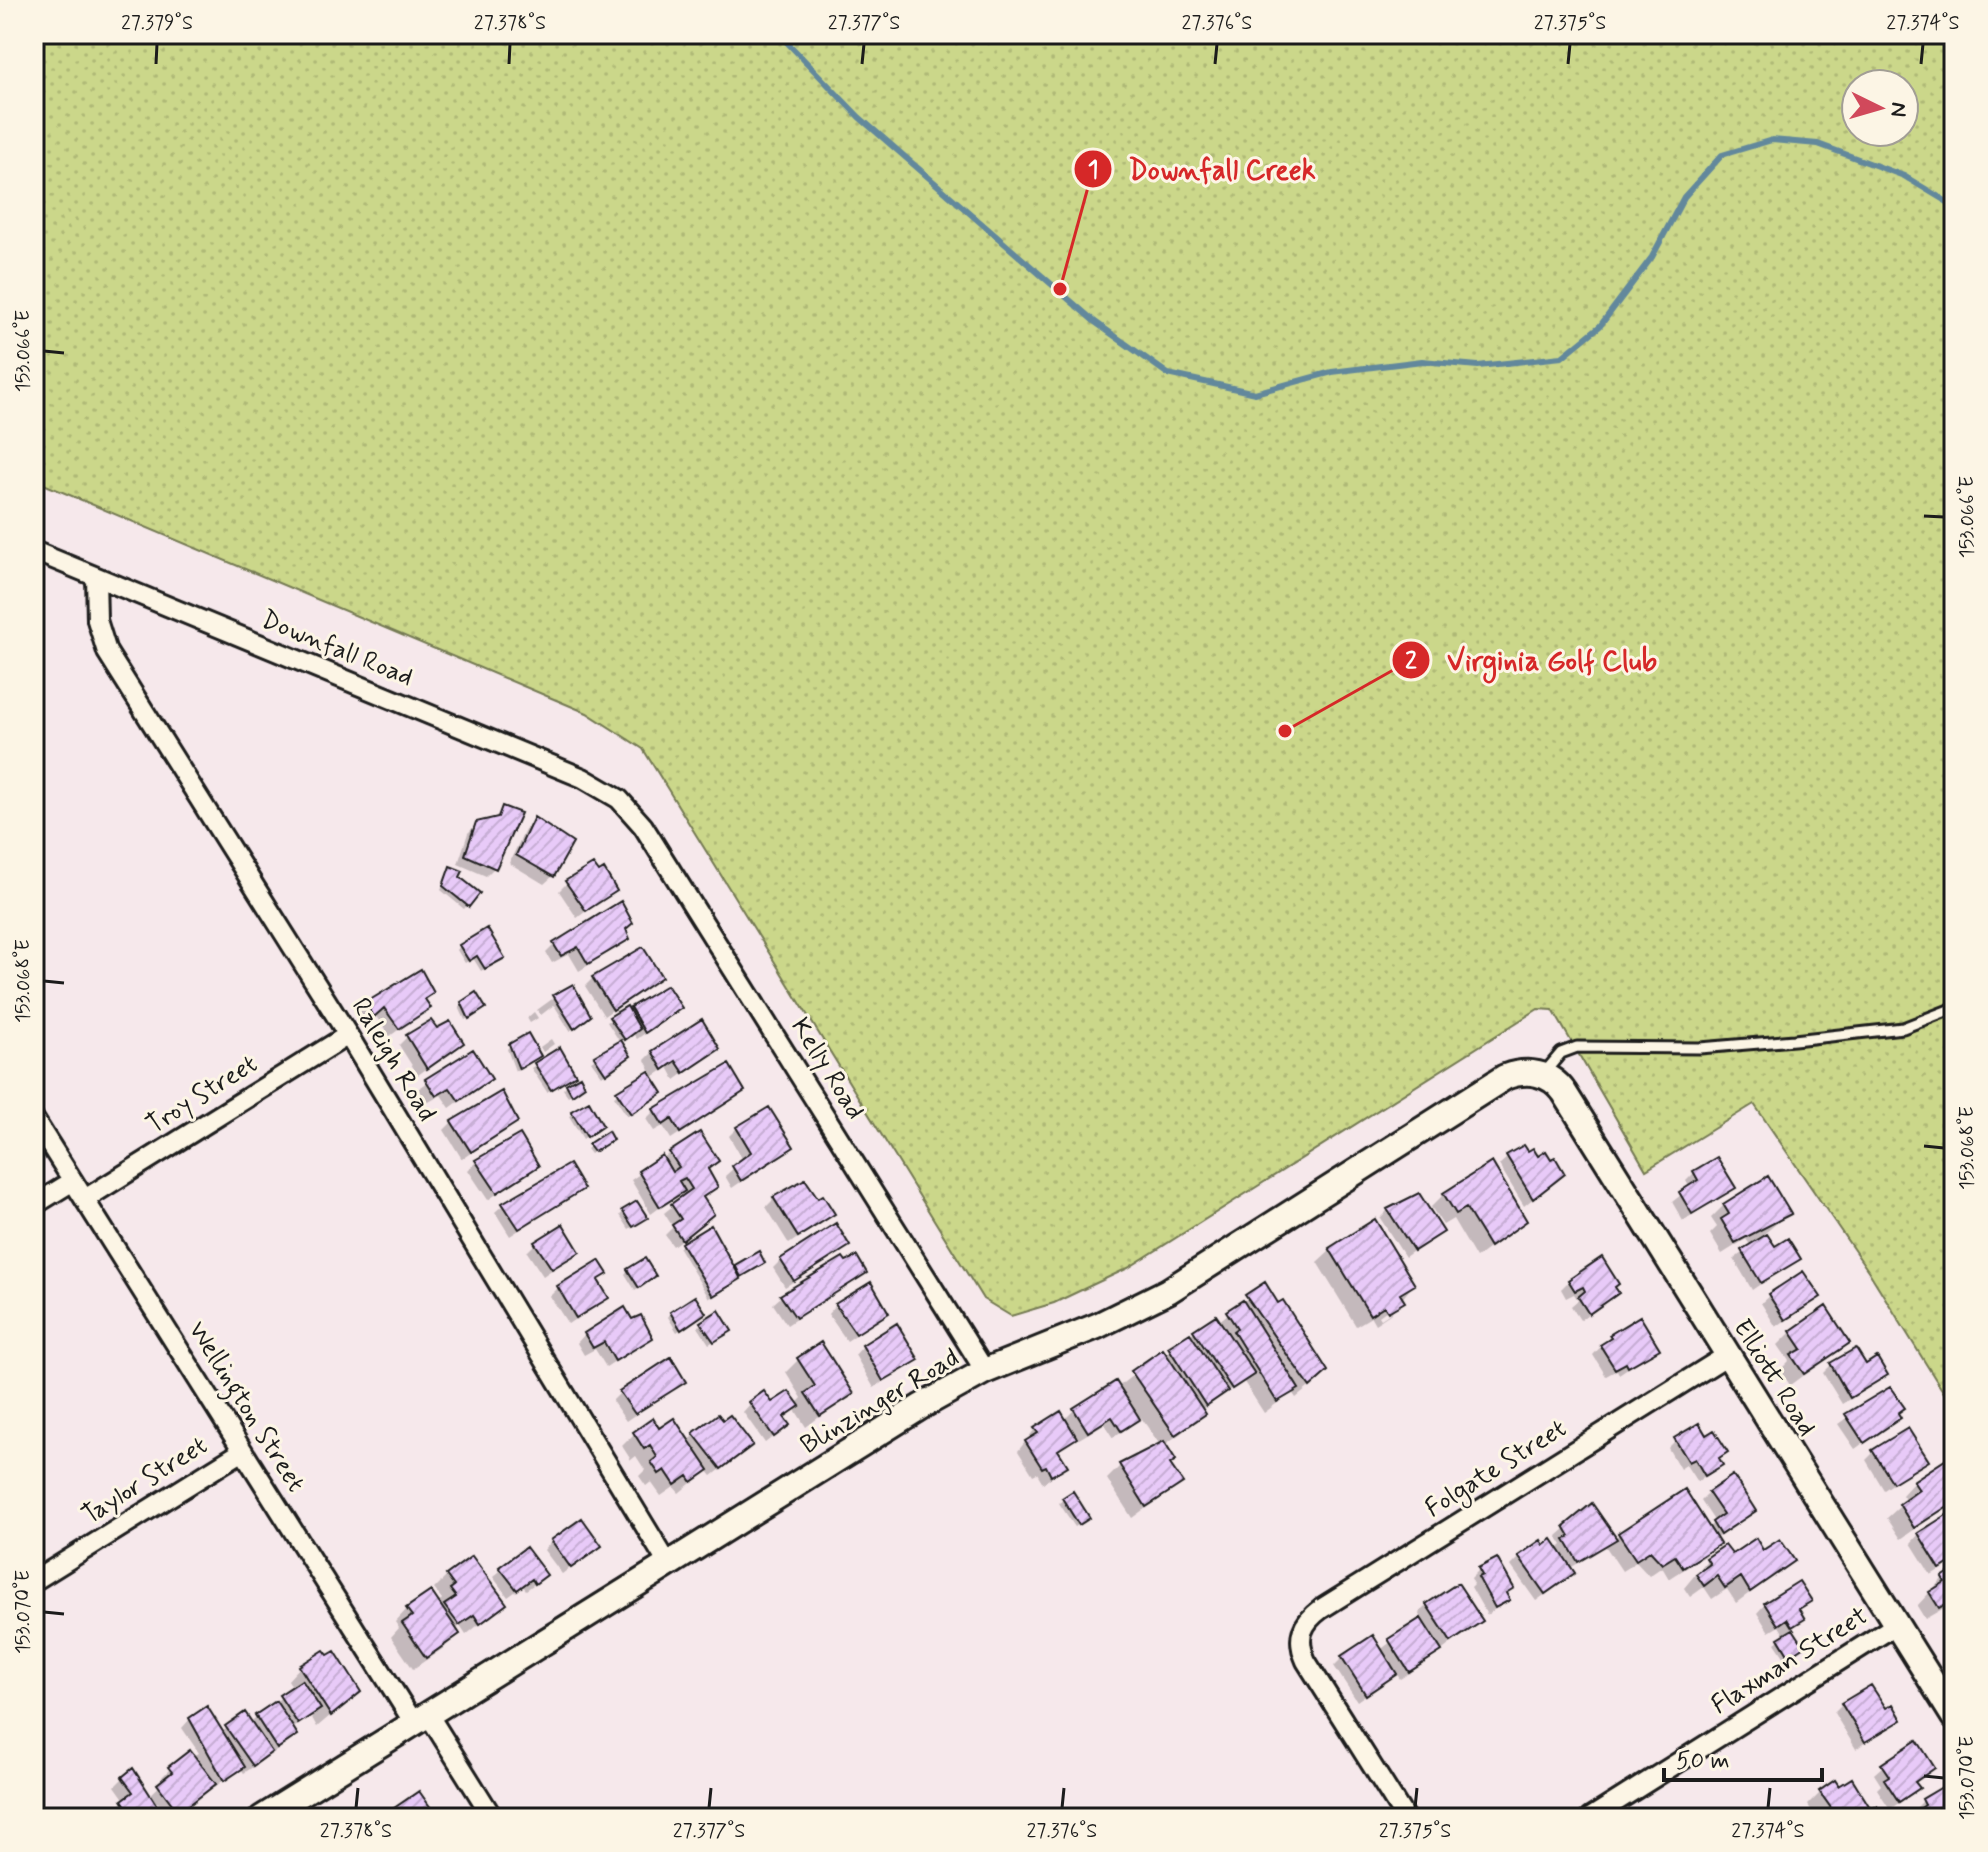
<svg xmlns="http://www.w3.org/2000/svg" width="1988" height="1852" font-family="Mynerve,sans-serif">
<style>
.grass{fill:url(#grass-dots);stroke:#747a53;stroke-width:2;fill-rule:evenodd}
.shadow{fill:#0003;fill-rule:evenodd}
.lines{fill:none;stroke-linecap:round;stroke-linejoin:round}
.stream{stroke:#62889c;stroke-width:6}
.building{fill:url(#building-hatch);stroke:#1c1c1c;stroke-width:2}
.service-casing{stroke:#1c1c1c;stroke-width:15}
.minor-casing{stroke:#1c1c1c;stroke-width:24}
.tertiary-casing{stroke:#1c1c1c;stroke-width:30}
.service{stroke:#fcf5e5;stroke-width:9}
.minor{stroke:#fcf5e5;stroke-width:18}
.tertiary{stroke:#fcf5e5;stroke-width:24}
.ticks{fill:none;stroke:#1c1c1c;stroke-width:3}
.labels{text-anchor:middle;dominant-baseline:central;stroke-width:6;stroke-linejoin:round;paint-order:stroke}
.street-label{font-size:26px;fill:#1c1c1c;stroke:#fcf5e5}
.leader{fill:none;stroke:#d62828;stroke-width:3}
.callout-dot{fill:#d62828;stroke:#fcf5e5;stroke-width:3}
.mark-label{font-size:24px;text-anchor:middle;font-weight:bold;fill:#fff}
.callout-label{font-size:28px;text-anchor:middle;font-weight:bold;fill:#d62828;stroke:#fcf5e5;stroke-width:6;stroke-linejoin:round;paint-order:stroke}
.neatline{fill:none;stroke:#1c1c1c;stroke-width:3}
.ticks-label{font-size:20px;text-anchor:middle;fill:#1c1c1c}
</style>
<defs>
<pattern id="grass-dots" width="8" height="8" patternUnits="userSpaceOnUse" patternTransform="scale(2)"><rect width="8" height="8" fill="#cbd78a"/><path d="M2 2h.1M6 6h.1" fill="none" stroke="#aeb876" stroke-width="1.8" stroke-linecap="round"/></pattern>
<pattern id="building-hatch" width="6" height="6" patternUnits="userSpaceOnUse" patternTransform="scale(2)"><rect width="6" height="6" fill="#e8caf8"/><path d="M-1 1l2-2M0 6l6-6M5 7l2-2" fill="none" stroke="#c6add4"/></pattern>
</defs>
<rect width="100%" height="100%" fill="#f6e8eb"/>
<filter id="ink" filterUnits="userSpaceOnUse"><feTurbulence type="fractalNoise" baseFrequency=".0125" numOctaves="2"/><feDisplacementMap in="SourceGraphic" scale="16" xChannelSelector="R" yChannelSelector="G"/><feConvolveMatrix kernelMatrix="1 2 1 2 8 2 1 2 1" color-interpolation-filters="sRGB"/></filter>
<g filter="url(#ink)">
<path class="grass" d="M34 34H1954V1409L1869 1272 1754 1104 1646 1170 1553 1010 1538 1009 1128 1268 1054 1303 1011 1316 983 1299 643 749 587 713 34 480ZM1856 84H1904V132H1856Z"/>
<path class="shadow" d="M503 808 494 868 486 876 458 864 468 833 477 824 493 820Z
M534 820 553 876 544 884 509 863 526 828Z
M451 869 477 894 464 909 441 890Z
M567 883 614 890 577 918 559 891Z
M624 930 628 938 619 946 579 971 569 954 552 963 546 953 554 945Z
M460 946 499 961 481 971 473 958 465 963 457 950Z
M660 976 604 1016 585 986 593 978Z
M555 997 585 1019 570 1031 554 1005 541 1015 537 1010Z
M424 1000 428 1008 390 1036 375 1015 365 1023 358 1012 366 1004Z
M462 1003 480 1011 465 1020 459 1007Z
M680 1008 637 1039 633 1033 620 1042 607 1022 631 1009Z
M534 1012 538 1018 530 1023 527 1018Z
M436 1031 462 1043 418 1075 399 1045 407 1037Z
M551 1039 554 1044 543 1052 540 1047Z
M620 1043 625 1059 602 1076 591 1061Z
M510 1046 535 1059 515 1071 507 1049Z
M717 1049 675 1080 668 1067 651 1078 657 1096 627 1116 614 1096 651 1072 645 1060 653 1052Z
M559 1050 570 1078 547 1092 531 1068Z
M472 1052 489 1079 450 1108 441 1095 427 1103 418 1089Z
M567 1085 579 1089 568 1096 563 1089Z
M743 1091 671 1139 663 1126 654 1131 646 1119 654 1111Z
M588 1104 597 1129 583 1139 569 1116Z
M516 1121 462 1159 444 1130 452 1122Z
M737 1128 791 1147 732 1188 725 1176 743 1160 729 1136Z
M607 1134V1143L590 1154 586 1149Z
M670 1153 707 1170 716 1187 702 1199 703 1222 673 1246 665 1235 673 1227 664 1213 684 1197 681 1192 651 1214 631 1180Z
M1508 1157 1537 1159 1563 1174 1524 1206 1499 1165Z
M477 1161 537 1166 488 1200 468 1170Z
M1694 1173 1733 1187 1683 1221 1672 1202 1690 1188 1686 1181Z
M581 1189 510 1236 495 1212 504 1204Z
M1444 1194 1525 1221 1476 1258 1453 1219 1443 1225 1431 1207Z
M774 1199 817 1201 832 1214 789 1244 766 1207Z
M636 1204 642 1221 629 1229 620 1215Z
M1724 1205 1789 1213 1765 1233 1774 1249 1798 1258 1752 1290 1734 1259 1751 1246 1746 1239 1722 1254 1710 1234 1717 1227 1711 1218Z
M1388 1210 1441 1231 1405 1257 1380 1218Z
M535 1244 577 1252 543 1276 527 1252Z
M682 1245 733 1270 759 1266 709 1298 679 1248Z
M848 1246 785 1287 773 1268 781 1260Z
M1330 1250 1413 1285 1390 1314 1375 1324 1371 1317 1356 1326 1317 1262ZM1390 1308V1313L1381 1319 1379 1316Z
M628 1270 650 1279 635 1290 625 1274Z
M864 1273 787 1325 773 1304 782 1296Z
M605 1274 597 1282 606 1298 568 1324 550 1296 558 1288Z
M1569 1281 1613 1288 1617 1293 1580 1320 1571 1306 1578 1300 1574 1294 1566 1298 1561 1289Z
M1264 1285 1313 1384 1296 1398 1292 1392 1264 1413 1244 1382 1222 1394 1201 1410 1204 1413 1191 1426 1164 1445 1168 1465 1180 1483 1132 1518 1107 1479 1120 1466 1160 1445 1140 1416 1113 1438 1104 1424 1079 1439 1077 1436 1057 1452 1065 1466 1057 1474 1043 1483 1037 1473 1033 1475 1018 1451 1035 1429 1064 1420 1074 1410 1118 1387 1162 1352 1164 1355 1194 1332 1218 1322Z
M1770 1295 1818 1297 1776 1327 1761 1303Z
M836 1305 887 1313 847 1341 828 1314Z
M671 1313 700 1316 677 1332 668 1317Z
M631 1322 650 1338 606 1367 595 1349 584 1355 577 1343 585 1334Z
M701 1324 726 1334 709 1344 698 1327Z
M1791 1332 1848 1342 1790 1385 1780 1370 1789 1361 1778 1345Z
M1611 1336 1657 1348 1619 1374 1617 1370 1606 1376 1593 1355Z
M863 1346 916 1359 874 1388 855 1355Z
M799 1359 851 1393 806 1427 794 1408 783 1418 788 1425 765 1443 743 1412 751 1403 796 1404 802 1398 786 1372Z
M1831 1365 1865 1367 1886 1375 1842 1404 1823 1373Z
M683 1381 626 1421 612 1401 620 1393Z
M1889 1389 1899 1417 1855 1449 1838 1424Z
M718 1417 742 1453 712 1476 707 1470 679 1493 674 1487 661 1496 651 1482 646 1486 639 1476 645 1470 636 1456 631 1460 622 1446 634 1434 659 1431 688 1441Z
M1676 1440 1717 1459 1720 1464 1697 1482 1686 1465 1680 1469 1668 1448Z
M1874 1452 1926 1461 1884 1490 1866 1460Z
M1954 1478V1501L1901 1539 1887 1518 1906 1501 1902 1495 1914 1482Z
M1072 1493 1084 1521 1075 1527 1059 1503Z
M1709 1493 1754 1511 1715 1539 1718 1544 1705 1556 1669 1579 1662 1567 1649 1576 1636 1562 1622 1571 1606 1547 1570 1568 1573 1572 1565 1580 1536 1601 1511 1566 1519 1558 1544 1547 1557 1550 1563 1545 1557 1536 1591 1506 1615 1539 1619 1534 1708 1528 1715 1522 1701 1501Z
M1954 1527V1561L1931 1575 1911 1543 1919 1534Z
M552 1541 599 1546 562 1574 544 1550Z
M525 1550 536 1583 526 1590 523 1586 508 1597 493 1577Z
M1763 1553 1792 1561 1736 1603 1727 1589 1712 1599 1704 1587 1690 1597 1684 1588 1708 1559Z
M1479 1570 1511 1588 1504 1595 1507 1600 1487 1615 1471 1587 1474 1584 1471 1578Z
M1954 1573V1622L1944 1608 1925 1619 1917 1606 1943 1578Z
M447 1576 504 1604 466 1635 460 1626 455 1630 458 1634 445 1647 413 1669 391 1637 399 1628 395 1622 407 1609 437 1604 442 1599 434 1589Z
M1809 1601 1798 1611 1803 1618 1791 1629 1802 1646 1785 1658 1775 1643 1785 1636 1779 1626 1769 1632 1757 1613 1765 1604Z
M1427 1605 1480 1621 1431 1659 1400 1679 1396 1673 1357 1701 1334 1666 1342 1658 1380 1650 1423 1619 1419 1613Z
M300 1667 358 1692 317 1727 311 1716 292 1729 296 1735 288 1743 244 1773 241 1769 236 1773V1770L215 1787 213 1784 172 1818 157 1802 154 1804 163 1818H107L125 1800 115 1786 123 1778 149 1796 165 1781 162 1777 170 1769 199 1753 182 1728 190 1719 221 1733 244 1715 249 1723 293 1688 288 1680Z
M1842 1705 1885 1711 1899 1719 1856 1749 1834 1713Z
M1883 1766 1933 1768 1914 1783 1917 1788 1909 1796 1890 1809 1877 1789 1881 1785 1874 1774Z
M1942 1790 1954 1810V1818H1909L1917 1813 1915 1809 1923 1801Z
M1821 1792 1871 1812 1881 1818H1816L1808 1805Z
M85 1812 89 1818H76Z"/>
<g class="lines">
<path class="stream" d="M779 34 859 117 1095 322 1168 374 1255 393 1332 372 1422 361 1478 366 1562 357 1600 326 1652 257 1684 197 1722 155 1772 140 1818 144 1904 176 1954 206"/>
</g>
<path class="building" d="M502 806 521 813 496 869 465 855 476 822 498 817Z
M534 817 573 843 554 877 516 855Z
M593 864 599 872 604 869 617 891 586 911 565 881Z
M450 866 463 871 460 877 480 893 469 907 443 886Z
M621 901 633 923 626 929 630 939 588 964 578 947 561 956 553 943Z
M487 928 505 958 485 969 477 956 469 961 459 945Z
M643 947 662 977 613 1010 592 977Z
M421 969 434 993 425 999 431 1008 399 1029 384 1008 374 1017 365 1003Z
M573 984 591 1016 574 1029 553 995Z
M667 985 682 1008 645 1033 630 1007Z
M476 992 486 1008 469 1019 461 1002Z
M627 1006 640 1029 625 1040 609 1017Z
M702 1019 720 1049 684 1073 676 1061 663 1070 652 1051Z
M431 1020 437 1028 450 1021 464 1043 427 1069 406 1035Z
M528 1033 541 1056 519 1069 509 1044Z
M621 1040 631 1056 606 1074 594 1056Z
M560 1047 576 1075 551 1090 534 1063Z
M473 1049 492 1079 459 1101 450 1088 436 1096 425 1079Z
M729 1064 745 1091 680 1133 672 1119 663 1125 653 1109Z
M649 1071 663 1093 631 1114 616 1091Z
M580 1076 585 1086 572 1095 566 1084Z
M502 1091 518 1122 471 1152 451 1121Z
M589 1101 603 1126 587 1137 571 1111Z
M769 1107 794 1147 741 1181 732 1166 751 1152 736 1127Z
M608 1131 613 1140 594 1152 588 1144Z
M700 1132 719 1161 708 1169 718 1187 703 1197 714 1214 682 1240 672 1225 681 1219 671 1204 692 1189 685 1178 679 1181 685 1191 660 1207 638 1171 662 1155 672 1172 679 1167 669 1152Z
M520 1134 539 1166 497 1193 475 1160Z
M1524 1145 1528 1151 1533 1148 1538 1156 1546 1151 1551 1159 1555 1157 1565 1174 1533 1199 1506 1155Z
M1717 1157 1736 1188 1692 1214 1679 1192 1698 1180 1693 1171Z
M1492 1162 1527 1221 1490 1247 1466 1208 1456 1214 1443 1193Z
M569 1164 584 1189 519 1229 502 1203Z
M1768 1176 1791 1214 1735 1243 1721 1219 1729 1214 1723 1204Z
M805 1179 818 1198 823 1195 835 1214 798 1237 773 1197Z
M1419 1193 1444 1232 1414 1251 1387 1209Z
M637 1201 648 1218 633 1227 622 1210Z
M1375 1219 1415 1285 1400 1294 1405 1302 1388 1312 1384 1306 1370 1315 1329 1248Z
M836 1223 850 1246 794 1281 780 1259Z
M563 1224 580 1252 552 1269 534 1242Z
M711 1225 741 1279 713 1296 681 1243Z
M1767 1234 1775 1246 1788 1238 1801 1259 1761 1283 1741 1250Z
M759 1251 765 1263 741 1277 735 1265Z
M857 1256 867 1273 796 1318 780 1295 843 1257 846 1261Z
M1602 1257 1619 1284 1615 1287 1619 1293 1589 1314 1578 1297 1585 1291 1583 1287 1575 1291 1568 1280Z
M645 1258 656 1276 639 1288 627 1269Z
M599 1260 608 1274 598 1280 609 1298 576 1318 557 1286Z
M1803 1271 1821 1297 1785 1320 1768 1294Z
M871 1282 889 1313 856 1334 835 1304Z
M1265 1282 1278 1303 1283 1300 1328 1371 1310 1387 1245 1295Z
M695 1296 706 1313 681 1330 670 1312Z
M1243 1300 1299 1389 1277 1402 1233 1331 1237 1328 1226 1311Z
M1826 1306 1850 1343 1804 1374 1791 1355 1802 1349 1790 1331Z
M625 1307 632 1319 641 1315 653 1338 615 1361 604 1342 593 1348 584 1333Z
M719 1310 732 1331 714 1342 700 1322Z
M1216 1315 1255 1374 1232 1389 1193 1330Z
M1640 1316 1660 1349 1628 1367 1626 1363 1615 1369 1600 1345 1611 1338 1609 1335Z
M897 1323 919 1360 883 1381 862 1345Z
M1190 1333 1228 1391 1206 1406 1168 1347Z
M821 1342 854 1394 820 1416 805 1393 815 1386 797 1358Z
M1856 1348 1866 1364 1877 1357 1888 1375 1850 1398 1830 1363Z
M1163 1349 1206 1414 1175 1435 1131 1371Z
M671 1357 686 1382 635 1414 619 1391Z
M1116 1381 1140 1419 1121 1431 1112 1417 1088 1432 1073 1408Z
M1890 1387 1905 1408 1898 1413 1901 1418 1864 1443 1845 1414Z
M764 1391 772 1402 789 1391 800 1406 784 1417 790 1425 774 1437 749 1402Z
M1061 1411 1077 1438 1058 1450 1068 1466 1051 1476 1046 1466 1042 1468 1025 1441 1038 1433 1034 1428Z
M718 1414 723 1420 730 1415 753 1445 721 1469 693 1433Z
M653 1418 659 1428 674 1418 709 1470 692 1482 688 1476 675 1485 665 1470 659 1474 651 1462 657 1457 650 1445 644 1449 633 1432Z
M1699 1423 1706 1435 1714 1430 1728 1452 1719 1458 1723 1465 1705 1476 1695 1459 1689 1462 1674 1438Z
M1908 1428 1929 1461 1893 1483 1872 1450Z
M1164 1441 1176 1460 1170 1464 1183 1483 1146 1507 1119 1464Z
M1945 1460 1954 1474V1502L1914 1528 1899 1504 1919 1490 1913 1481Z
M1733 1475 1756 1511 1720 1535 1712 1522 1723 1514 1708 1492Z
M1685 1489 1720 1544 1683 1568 1675 1556 1662 1564 1650 1551 1636 1560 1618 1533Z
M1073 1491 1090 1518 1079 1525 1062 1498Z
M1592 1503 1617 1539 1578 1562 1565 1540 1570 1536 1564 1526Z
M1948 1514 1954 1523V1560L1940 1569 1918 1533Z
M582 1518 602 1546 571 1568 551 1540Z
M1756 1538 1763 1550 1780 1539 1795 1561 1750 1592 1741 1577 1725 1588 1717 1576 1704 1586 1696 1574 1710 1564 1706 1558 1725 1545 1732 1554Z
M1552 1539 1575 1573 1545 1594 1518 1556 1541 1540 1544 1545Z
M526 1547 547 1575 535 1584 532 1579 517 1590 499 1567Z
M472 1556 507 1604 480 1624 474 1615 459 1625 444 1605 456 1597 450 1589 454 1586 446 1575Z
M1497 1558 1514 1588 1506 1593 1510 1600 1495 1608 1478 1577 1482 1575 1478 1568Z
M1954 1569V1599L1939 1608 1929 1592 1945 1582 1942 1577Z
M1799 1581 1812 1601 1799 1609 1805 1619 1792 1627 1787 1619 1778 1625 1764 1603Z
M1458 1583 1483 1621 1451 1642 1426 1604Z
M431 1591 460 1634 426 1658 402 1623 412 1616 406 1608Z
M1421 1618 1442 1651 1409 1672 1388 1639Z
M1793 1629 1804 1646 1789 1656 1778 1638Z
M1373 1635 1397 1674 1366 1695 1341 1656Z
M324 1650 328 1655 335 1651 361 1692 331 1716 299 1666Z
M302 1680 321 1709 298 1724 279 1695Z
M1871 1685 1886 1708 1893 1704 1902 1720 1865 1742 1841 1703Z
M276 1701 298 1735 277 1749 255 1715Z
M207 1706 245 1767 224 1781 189 1718Z
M245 1712 272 1752 253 1766 225 1726Z
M1917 1740 1935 1768 1915 1782 1920 1788 1899 1802 1884 1779 1889 1776 1881 1764Z
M190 1750 216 1784 179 1813 157 1784 172 1772 168 1767Z
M133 1768 165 1818H134L122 1800 133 1792 122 1777Z
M1852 1778 1871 1809 1877 1806 1884 1818H1821L1819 1815 1831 1808 1819 1791 1835 1780 1839 1786Z
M1942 1787 1954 1806V1818H1907L1925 1805 1922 1799Z
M419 1791 438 1818H386L384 1815Z"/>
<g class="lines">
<defs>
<path id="service" d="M1545 1072 1561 1053 1577 1047 1700 1048 1794 1040 1903 1028 1954 1008"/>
<path id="minor" d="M34 551 583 778 619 799 643 826 985 1371
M96 577 97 620 107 652 348 1035 668 1564
M34 1119 414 1723
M85 1199 348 1035
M34 1205 73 1181
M34 1581 243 1451
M428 1714 493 1818
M1405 1818 1306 1661C1296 1638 1301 1624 1321 1609L1726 1356
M1590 1818 1896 1625"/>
<path id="tertiary" d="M262 1818 922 1406 985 1371 1097 1326 1168 1291 1505 1077C1527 1069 1550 1072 1564 1092L1954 1717"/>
</defs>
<use href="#service" class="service-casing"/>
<use href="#minor" class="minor-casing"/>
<use href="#tertiary" class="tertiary-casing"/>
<use href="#service" class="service"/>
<use href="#minor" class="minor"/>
<use href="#tertiary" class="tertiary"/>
</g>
</g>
<path class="ticks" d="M156 64 157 44M509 64 510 44M862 64 864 44M1215 64 1217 44M1568 64 1570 44M1921 64 1923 44M44 351 64 353M1924 516 1944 517M44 981 64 983M1924 1146 1944 1148M44 1612 64 1614M1924 1776 1944 1778M356 1808 358 1788M709 1808 711 1788M1062 1808 1064 1788M1415 1808 1417 1788M1768 1808 1770 1788"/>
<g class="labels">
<g class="street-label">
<text transform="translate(337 649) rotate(22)">Downfall Road</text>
<text transform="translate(393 1060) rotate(59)">Raleigh Road</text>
<text transform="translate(827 1069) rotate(58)">Kelly Road</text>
<text transform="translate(202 1095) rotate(-32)">Troy Street</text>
<text transform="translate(1774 1378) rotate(58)">Elliott Road</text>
<text transform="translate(880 1402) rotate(-31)">Blinzinger Road</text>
<text transform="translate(246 1407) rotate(58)">Wellington Street</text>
<text transform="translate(1496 1469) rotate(-32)">Folgate Street</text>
<text transform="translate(145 1481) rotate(-32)">Taylor Street</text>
<text transform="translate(1790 1661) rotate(-32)">Flaxman Street</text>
</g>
</g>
<path class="leader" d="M1060 289L1093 169M1285 731L1411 660"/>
<g class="callout-dot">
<circle cx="1060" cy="289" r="8"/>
<circle cx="1285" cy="731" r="8"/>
<circle cx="1093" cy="169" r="20"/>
<circle cx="1411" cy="660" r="20"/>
</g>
<g class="mark-label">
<text x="1093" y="177">1</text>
<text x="1411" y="668">2</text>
</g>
<g class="callout-label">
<text x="1222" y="179">Downfall Creek</text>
<text x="1552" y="670">Virginia Golf Club</text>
</g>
<rect width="1988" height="1852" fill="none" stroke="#fcf5e5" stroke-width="88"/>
<g transform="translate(1880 108) rotate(95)"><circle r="38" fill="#fcf5e5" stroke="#a29e95" stroke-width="2"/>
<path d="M0-6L14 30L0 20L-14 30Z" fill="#d1495b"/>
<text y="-12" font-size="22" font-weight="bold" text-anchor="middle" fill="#1c1c1c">N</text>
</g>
<path d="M1664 1768v12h158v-12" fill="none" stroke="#1c1c1c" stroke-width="4"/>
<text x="1676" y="1768" font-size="24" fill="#1c1c1c" stroke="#fcf5e5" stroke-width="6" paint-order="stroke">50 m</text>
<rect x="44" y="44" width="1900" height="1764" class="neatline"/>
<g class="ticks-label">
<text x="157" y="29">27.379°S</text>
<text x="510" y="29">27.378°S</text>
<text x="864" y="29">27.377°S</text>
<text x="1217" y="29">27.376°S</text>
<text x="1570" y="29">27.375°S</text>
<text x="1923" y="29">27.374°S</text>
<text transform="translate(22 351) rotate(-90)" y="7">153.066°E</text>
<text transform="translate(1966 517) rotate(-90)" y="7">153.066°E</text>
<text transform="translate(22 981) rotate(-90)" y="7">153.068°E</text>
<text transform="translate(1966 1148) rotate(-90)" y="7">153.068°E</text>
<text transform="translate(22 1612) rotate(-90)" y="7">153.070°E</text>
<text transform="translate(1966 1778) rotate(-90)" y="7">153.070°E</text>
<text x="356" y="1837">27.378°S</text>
<text x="709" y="1837">27.377°S</text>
<text x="1062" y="1837">27.376°S</text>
<text x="1415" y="1837">27.375°S</text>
<text x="1768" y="1837">27.374°S</text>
</g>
</svg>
